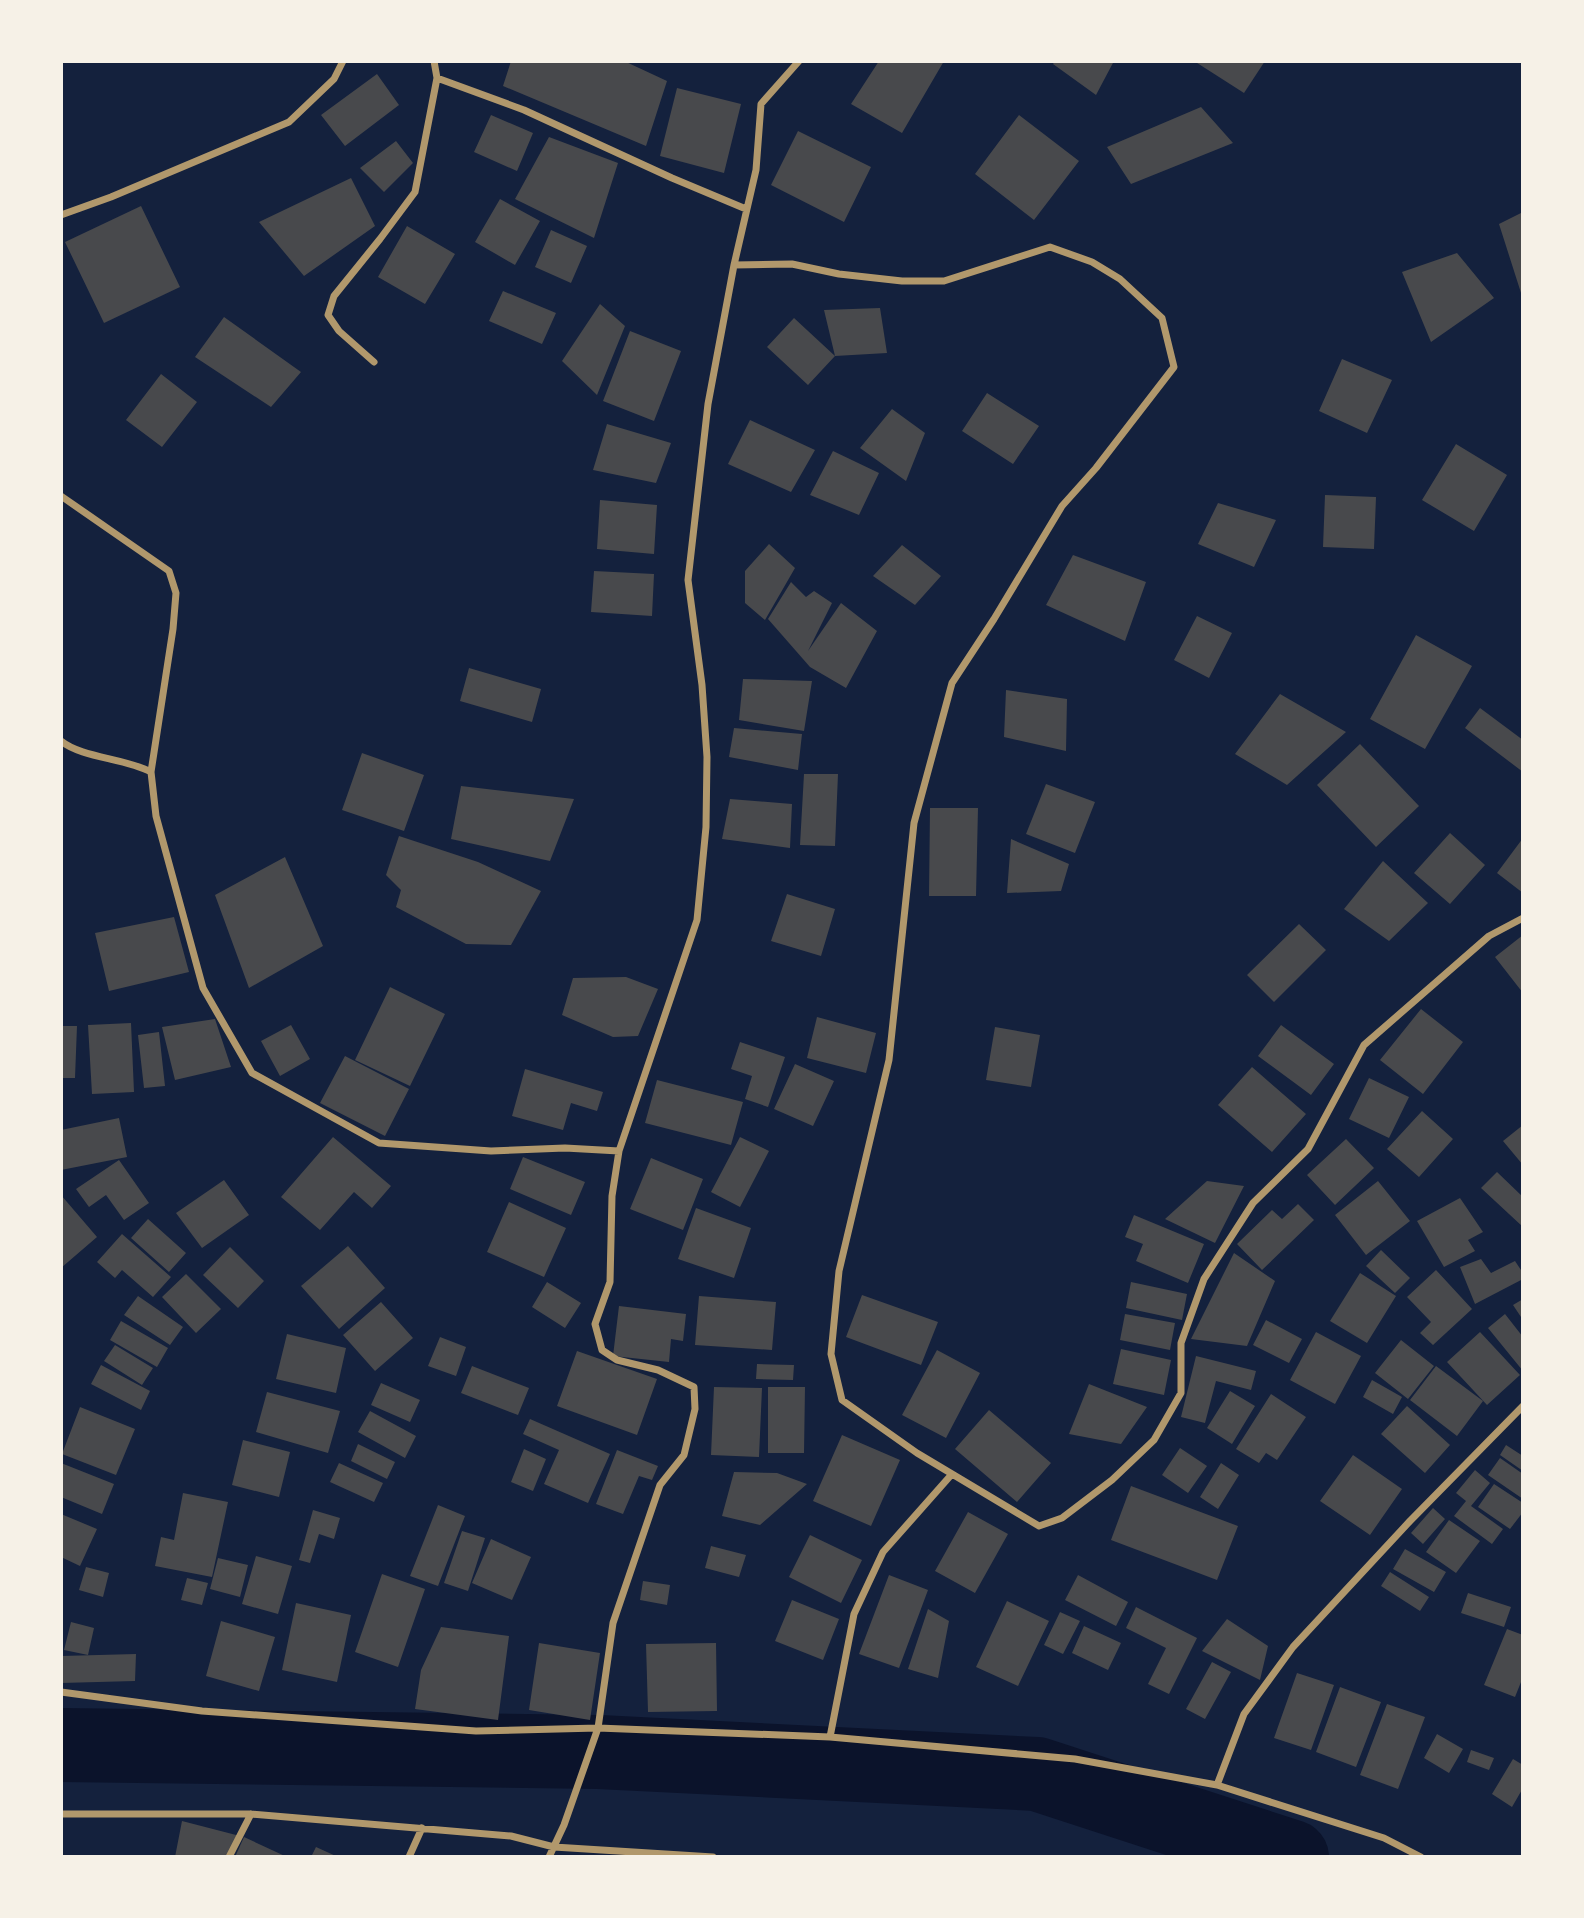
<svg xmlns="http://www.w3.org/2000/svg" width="1584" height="1918" font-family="Signika,sans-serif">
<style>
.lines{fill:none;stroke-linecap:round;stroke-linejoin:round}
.river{stroke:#0b132b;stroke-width:74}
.building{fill:#48494c}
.minor{stroke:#b1986c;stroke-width:7}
</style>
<rect width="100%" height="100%" fill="#14213d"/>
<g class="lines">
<path class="river" d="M61 1745 599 1752 1037 1774 1292 1857"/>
</g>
<path class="building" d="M511 61H624L667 81 646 146 503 86Z
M879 61H944L902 133 851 104Z
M1055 61H1114L1096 95 1053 64Z
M1194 61H1265L1244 93Z
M377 74 399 105 345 146 321 115Z
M677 88 741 104 724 173 660 156Z
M1201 107 1233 143 1131 184 1107 147Z
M491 115 533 133 517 171 474 152Z
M1019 115 1079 161 1034 220 975 174Z
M798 131 871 167 844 222 771 185Z
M549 137 618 163 594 238 515 199Z
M396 141 413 163 384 192 360 168Z
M351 178 375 226 304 276 259 222Z
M500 199 540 221 515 265 475 242Z
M141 206 180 287 104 323 65 242Z
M1523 212V295L1522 296 1499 224Z
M407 226 455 254 425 304 378 277Z
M551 230 587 246 571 283 535 267Z
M1457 253 1494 298 1431 342 1402 272Z
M503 291 556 313 542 344 489 321Z
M600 304 625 326 597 395 562 361Z
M880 308 887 353 835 356 824 310Z
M224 317 301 372 271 407 195 357Z
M794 318 835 356 808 385 767 347Z
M630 331 681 351 654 421 603 401Z
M1342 359 1392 380 1367 433 1319 411Z
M161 374 197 402 162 447 126 420Z
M987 393 1039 426 1013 464 962 431Z
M892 409 925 433 906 481 860 448Z
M750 420 815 450 791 492 728 464Z
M607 424 671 443 656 483 593 470Z
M1456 444 1507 475 1474 531 1422 500Z
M833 451 879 473 859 515 810 495Z
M1325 495 1376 497 1374 549 1323 547Z
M600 500 657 505 654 554 597 549Z
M1218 503 1276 520 1254 567 1198 544Z
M769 544 795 568 765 620 745 603V571Z
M902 545 941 576 915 605 873 576Z
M1073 555 1146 582 1125 641 1046 605Z
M594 571 654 574 652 616 591 612Z
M791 582 806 597 814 591 832 603 808 651 841 603 877 631 846 688 810 667 768 619Z
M1197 616 1232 633 1209 678 1174 660Z
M1416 635 1472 666 1425 749 1370 719Z
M469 668 541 689 532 722 460 701Z
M743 679 812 681 804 731 739 720Z
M1006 690 1067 699 1066 751 1004 737Z
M1280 694 1346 732 1287 785 1235 754Z
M1480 708 1523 740V772L1465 728Z
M734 728 802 734 798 770 729 757Z
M1360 744 1419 806 1376 847 1317 785Z
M362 753 424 775 404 831 342 810Z
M804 774H838L835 846 800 845Z
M1046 784 1095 802 1075 853 1026 834Z
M461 786 574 799 550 861 451 839Z
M730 799 792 804 790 848 722 839Z
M930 808H978L976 896H929Z
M1450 833 1485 865 1450 904 1414 873Z
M399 836 478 862 541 891 511 945 466 944 396 907 401 890 386 875Z
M1523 838V893L1497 873Z
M1011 839 1069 864 1061 891 1007 893Z
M285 857 323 946 249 988 215 895Z
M1383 861 1428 903 1389 941 1344 909Z
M787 894 835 909 821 956 771 941Z
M174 917 189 972 109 991 95 933Z
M1299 924 1326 950 1274 1002 1247 975Z
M1523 935V993L1495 957Z
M626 977 658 989 638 1036 613 1037 562 1015 573 978Z
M390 987 445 1014 410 1086 355 1060Z
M1421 1009 1463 1042 1423 1094 1380 1060Z
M817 1017 876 1033 866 1073 807 1058Z
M215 1019 231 1067 175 1080 162 1027Z
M131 1023 134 1092 92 1094 88 1025Z
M291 1025 310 1059 280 1076 261 1041Z
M1281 1025 1334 1064 1311 1095 1258 1056Z
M61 1026H77L75 1078H61Z
M995 1027 1040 1035 1031 1087 986 1080Z
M159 1032 165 1086 144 1088 138 1035Z
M740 1042 785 1057 768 1107 745 1099 752 1076 731 1069Z
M345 1056 409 1089 385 1136 320 1103Z
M795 1064 834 1081 813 1126 774 1109Z
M1252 1067 1306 1114 1272 1152 1218 1105Z
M525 1069 603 1092 597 1111 571 1103 563 1130 512 1116Z
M1369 1078 1409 1097 1389 1138 1349 1119Z
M657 1080 743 1102 731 1145 645 1123Z
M1422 1111 1453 1139 1419 1177 1387 1149Z
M119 1118 127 1157 61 1170V1130Z
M1523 1125V1165L1503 1141Z
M333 1137 391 1186 372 1208 354 1192 320 1230 281 1197Z
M740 1137 769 1151 740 1207 711 1192Z
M1346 1139 1374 1168 1335 1205 1307 1175Z
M523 1157 585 1182 571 1215 510 1189Z
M651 1158 703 1179 683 1230 630 1209Z
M119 1160 149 1203 124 1220 106 1195 89 1207 76 1189Z
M1497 1172 1523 1197V1227L1481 1188Z
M224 1180 249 1215 202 1248 176 1213Z
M1207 1181 1244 1186 1215 1243 1165 1219Z
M1378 1181 1410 1221 1366 1255 1335 1215Z
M61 1195 97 1237 61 1268Z
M1460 1198 1483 1232 1468 1240 1475 1251 1444 1267 1417 1221Z
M509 1202 566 1228 544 1277 487 1252Z
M1298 1204 1314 1220 1262 1270 1237 1244 1272 1210 1282 1219Z
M696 1208 751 1228 734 1278 678 1259Z
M1134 1215 1204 1244 1188 1283 1136 1261 1143 1244 1125 1237Z
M148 1219 186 1253 169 1272 131 1238Z
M122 1234 171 1277 153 1297 122 1270 115 1278 97 1262Z
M348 1246 385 1288 339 1329 301 1286Z
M230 1247 264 1281 238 1308 203 1275Z
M1381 1250 1410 1278 1395 1293 1366 1266Z
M1234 1253 1275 1281 1247 1346 1191 1339Z
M1481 1259 1491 1273 1515 1261 1523 1273V1279L1475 1304 1460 1267Z
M1436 1270 1472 1309 1433 1345 1420 1333 1431 1322 1407 1297Z
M1360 1273 1396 1296 1367 1343 1330 1321Z
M186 1274 221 1309 196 1333 162 1297Z
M547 1282 581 1303 565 1328 532 1307Z
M1131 1282 1187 1294 1182 1320 1126 1308Z
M862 1295 938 1322 921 1365 846 1337Z
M138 1296 183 1327 170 1345 124 1315Z
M699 1296 776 1302 772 1350 695 1345Z
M1523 1299V1320L1513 1305Z
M381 1302 413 1338 375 1371 343 1335Z
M619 1306 686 1314 683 1341 671 1339 669 1362 613 1356Z
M1125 1314 1175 1323 1170 1350 1120 1340Z
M1505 1314 1523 1337V1371L1488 1328Z
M1266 1320 1302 1339 1289 1363 1253 1345Z
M121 1321 168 1348 157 1367 110 1340Z
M1316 1332 1361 1356 1335 1404 1290 1380Z
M1480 1332 1520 1375 1487 1405 1447 1362Z
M287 1334 346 1348 336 1393 276 1379Z
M440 1337 466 1347 456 1376 428 1366Z
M1401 1340 1434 1366 1408 1399 1375 1373Z
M115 1345 153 1368 142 1385 104 1361Z
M1121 1349 1171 1360 1164 1395 1113 1384Z
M937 1350 980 1373 946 1438 902 1415Z
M577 1351 657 1379 637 1435 557 1406Z
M1196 1356 1256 1371 1251 1390 1216 1381 1205 1423 1181 1417Z
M757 1364 794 1365 793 1380 756 1379Z
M101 1365 150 1391 141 1410 91 1384Z
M472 1366 529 1388 518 1415 461 1393Z
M1436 1366 1483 1401 1457 1436 1410 1400Z
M1372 1380 1402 1397 1393 1414 1363 1397Z
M381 1383 420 1400 410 1422 371 1405Z
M1089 1384 1147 1407 1121 1444 1069 1434Z
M714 1387 762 1388 759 1457 711 1455Z
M768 1387H805L804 1453H768Z
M1230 1391 1255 1406 1232 1444 1207 1428Z
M267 1392 340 1411 328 1453 256 1432Z
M1271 1394 1306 1417 1277 1460 1266 1453 1259 1463 1236 1449Z
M1407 1406 1450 1445 1425 1473 1381 1434Z
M80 1407 135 1429 116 1475 62 1454Z
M989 1410 1051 1463 1017 1502 955 1449Z
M370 1411 416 1436 405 1458 358 1432Z
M530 1419 610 1454 588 1503 544 1484 559 1450 523 1434Z
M842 1435 900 1460 871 1526 813 1501Z
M243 1440 290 1452 279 1497 232 1485Z
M358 1444 395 1462 387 1479 351 1461Z
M1506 1445 1523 1456V1471L1500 1455Z
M1180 1448 1207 1466 1188 1493 1162 1475Z
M524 1449 546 1459 533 1491 511 1482Z
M617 1450 658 1466 652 1480 639 1476 623 1514 596 1504Z
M1353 1455 1402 1489 1370 1535 1320 1501Z
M1500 1458 1523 1474V1499L1488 1475Z
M61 1463 114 1484 102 1514 61 1497Z
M339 1463 383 1483 374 1502 330 1482Z
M1221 1463 1239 1475 1218 1509 1200 1497Z
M1475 1470 1490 1483 1471 1506 1503 1529 1492 1544 1454 1516 1466 1501 1456 1493Z
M734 1472 777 1473 807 1484 760 1525 722 1516Z
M1494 1484 1523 1503V1512L1510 1529 1478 1507Z
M1131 1486 1238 1526 1217 1580 1111 1540Z
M183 1493 228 1502 212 1577 155 1566 161 1537 174 1540Z
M438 1505 465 1516 438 1586 410 1576Z
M1433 1508 1445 1519 1423 1544 1411 1533Z
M313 1510 340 1518 334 1539 319 1534 310 1563 299 1560Z
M968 1512 1008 1534 975 1593 935 1571Z
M61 1514 97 1529 80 1566 61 1557Z
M1449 1520 1480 1541 1456 1573 1426 1552Z
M462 1531 485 1538 468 1591 444 1583Z
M810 1535 862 1560 841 1603 789 1577Z
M491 1539 531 1557 512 1600 472 1583Z
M711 1546 746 1555 739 1577 705 1568Z
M1405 1549 1446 1572 1434 1592 1393 1569Z
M256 1556 292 1566 278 1614 242 1604Z
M218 1558 248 1565 240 1597 210 1589Z
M86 1567 109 1573 103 1597 79 1590Z
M1390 1572 1429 1597 1420 1611 1381 1586Z
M382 1574 425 1589 398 1667 355 1652Z
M889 1575 928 1590 899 1668 859 1654Z
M1078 1575 1128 1602 1116 1626 1065 1600Z
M187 1578 208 1583 202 1605 181 1600Z
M643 1581 670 1585 667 1605 640 1600Z
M1468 1593 1511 1607 1504 1627 1461 1613Z
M792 1600 839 1619 823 1660 775 1641Z
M1007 1601 1049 1621 1018 1686 976 1667Z
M296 1603 351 1615 337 1682 282 1670Z
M1136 1607 1197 1638 1169 1694 1148 1684 1166 1648 1126 1628Z
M928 1609 949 1621 938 1678 908 1669Z
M1060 1612 1080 1621 1063 1654 1044 1645Z
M1227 1619 1268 1646 1260 1680 1202 1651Z
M221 1621 275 1637 259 1691 206 1676Z
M71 1622 94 1628 88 1655 64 1650Z
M1084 1626 1121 1643 1108 1670 1072 1653Z
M441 1627 509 1636 498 1720 415 1709 421 1670Z
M1507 1629 1523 1635V1677L1515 1697 1484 1685Z
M539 1643 600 1653 590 1720 529 1710Z
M716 1643 717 1711 648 1712 646 1644Z
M136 1654 135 1681 61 1683V1656Z
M1212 1662 1231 1672 1205 1719 1186 1709Z
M1297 1673 1334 1685 1311 1750 1274 1738Z
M1340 1687 1381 1702 1356 1767 1316 1752Z
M1387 1704 1425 1717 1398 1789 1360 1775Z
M1437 1734 1463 1749 1449 1773 1424 1758Z
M1471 1750 1494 1758 1489 1770 1467 1762Z
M1513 1759 1523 1765V1788L1512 1807 1492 1794Z
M182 1821 240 1836 230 1857H175Z
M244 1837 287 1857H235Z
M316 1847 338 1857H311Z"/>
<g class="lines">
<path class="minor" d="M437 78 524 110 672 178 746 209
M61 215 111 197 289 122 334 79 343 61
M734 265 792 264 839 274 902 281H944L1050 247 1092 262 1120 279 1162 318 1174 367 1096 468 1062 506 994 619 952 683 914 823 889 1060 839 1271 831 1354 842 1400 917 1453 1039 1526 1062 1518 1112 1480 1154 1440 1181 1393V1343L1204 1279 1253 1203 1308 1149 1364 1045 1489 936 1523 918
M374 362 339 331 328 315 334 296 380 239 415 192 437 78 434 61
M61 496 169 571 176 593 173 629 151 772
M61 741C82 758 125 758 151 772L156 816 203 988 252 1073 379 1143 491 1151 565 1148 619 1151
M61 1692 202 1711 476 1731 598 1728 830 1737 1075 1759 1217 1785 1384 1838 1421 1857
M830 1737 854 1614 883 1552 952 1474
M1217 1785 1244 1714 1293 1647 1410 1521 1523 1406
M61 1814H251L511 1836 554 1847 713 1857
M229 1857 251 1814
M409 1857 422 1828
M549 1857 564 1825 598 1728 613 1623 660 1485 684 1455 695 1409 694 1387 658 1370 617 1360 602 1350 595 1324 610 1282 612 1196 619 1151 697 920 706 827 707 757 702 685 688 580 708 404 734 265 756 170 761 104 799 61"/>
</g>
<rect width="1584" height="1918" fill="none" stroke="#f6f1e7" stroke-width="126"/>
</svg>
